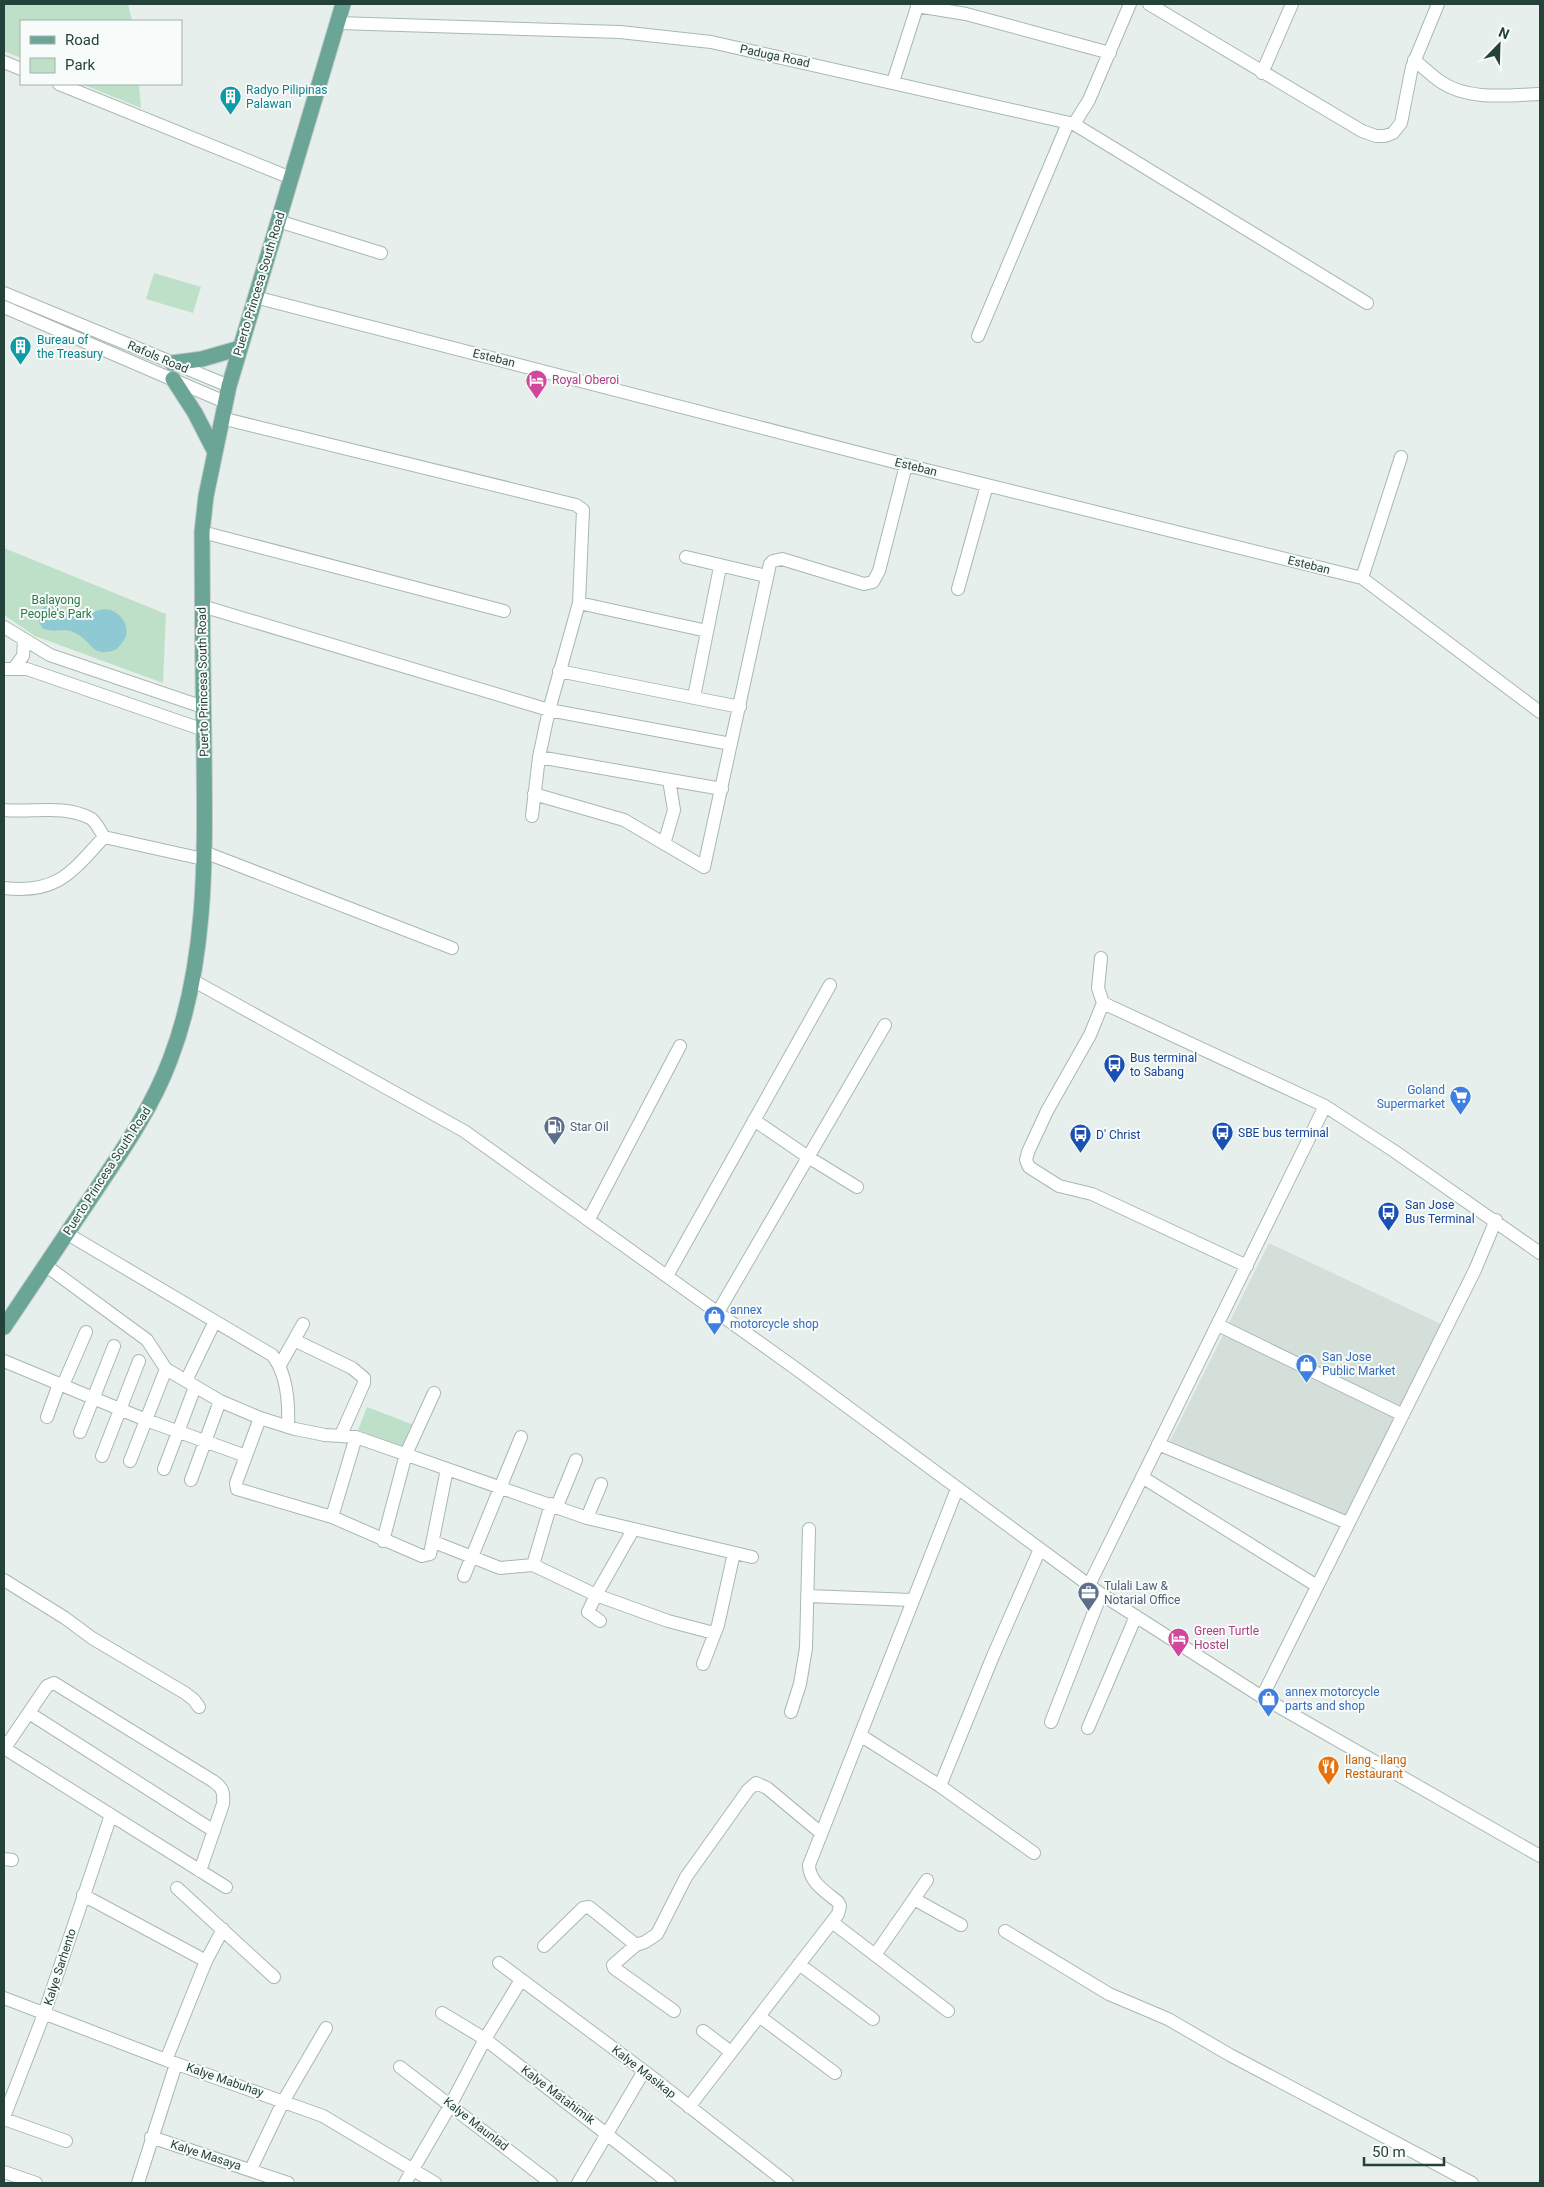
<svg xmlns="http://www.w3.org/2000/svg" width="1544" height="2187" font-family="Roboto,sans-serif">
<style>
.built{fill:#d4dfda}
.green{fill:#bfe0c8}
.water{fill:#8ec9d4}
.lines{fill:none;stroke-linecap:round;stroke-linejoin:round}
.minor-casing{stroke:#a8b8b2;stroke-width:14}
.major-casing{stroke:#c2cac8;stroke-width:17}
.minor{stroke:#fff;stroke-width:12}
.major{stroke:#6aa596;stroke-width:15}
.labels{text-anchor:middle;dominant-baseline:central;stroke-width:4;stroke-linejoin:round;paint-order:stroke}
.street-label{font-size:12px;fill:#24423a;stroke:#f7fbf9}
.culture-label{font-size:12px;fill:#0d838f;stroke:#f7fbf9;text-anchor:start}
.hotel-label{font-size:12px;fill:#b23c85;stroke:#f7fbf9;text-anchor:start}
.park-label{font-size:12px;fill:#2d7a4b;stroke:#f7fbf9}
.transit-label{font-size:12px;fill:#164399;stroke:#f7fbf9;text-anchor:start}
.shop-label{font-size:12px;fill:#366cbe;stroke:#f7fbf9;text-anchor:start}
.service-label{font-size:12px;fill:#4e5e75;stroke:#f7fbf9;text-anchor:start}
.food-label{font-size:12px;fill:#c56008;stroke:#f7fbf9;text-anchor:start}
</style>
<rect width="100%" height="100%" fill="#e6efeb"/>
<path class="built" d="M1269 1243 1441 1324 1345 1515 1170 1441Z"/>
<path class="green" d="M4 4H128L132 21H21V58L4 51Z
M82 84H139L141 108Z
M154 273 201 287 193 313 146 299Z
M4 548 166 614 163 683 35 636 4 615Z
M367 1407 414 1425 405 1448 358 1430Z"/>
<path class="water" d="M48 605C61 605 69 618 83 620 88 617 93 611 100 610 114 606 130 621 126 636 124 641 120 645 117 649 91 660 93 640 73 632 63 628 52 633 42 628L37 617 41 609Z"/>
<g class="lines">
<defs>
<path id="minor" d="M1149 4 1362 131 1376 136H1385L1393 133 1401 123 1412 67 1438 4
M917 6 966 14 1110 53
M338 23 620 32 711 42 1074 124 1367 303
M1414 60C1423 67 1432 76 1441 82 1469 101 1509 95 1540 94
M4 62 21 69
M1262 73 1292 4
M893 82 918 4
M59 84 291 178
M1074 124 1089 100 1130 4
M278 221 381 253
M4 293 229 386
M255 297 906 465 1362 578 1540 712
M4 307 225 402
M978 336 1068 123
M221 418 576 505 583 510 579 603 549 710 539 757 532 816
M202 532 504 611
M686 557 766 576
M1362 578 1401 457
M958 589 987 485
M579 603 707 631
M202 606 549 710 731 744
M4 627 50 655 203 707
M14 668 23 656 24 642
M4 669H27L204 730
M559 671 740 707
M694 697 720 567
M539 757 722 789
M534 794 624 820 704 867 770 564 773 561 782 559 864 584 873 582 879 571 906 465
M4 810C32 813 63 804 90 818 96 821 100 831 104 837
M664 844 674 810 669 780
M204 852 452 948
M4 888C57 894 71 873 104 837L203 859
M1101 958 1098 988 1103 1003
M194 981 464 1131 795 1368 1101 1594 1262 1697 1540 1856
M754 1120 808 1157 857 1187
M589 1219 680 1046
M66 1233 272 1355C287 1373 289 1404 288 1427
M45 1265 147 1340 166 1369 220 1401 260 1418 295 1429 325 1435 356 1437 587 1518 752 1557
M1247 1266 1092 1194 1059 1186 1029 1167 1026 1160 1028 1152 1047 1111 1090 1035 1103 1003 1325 1106 1394 1151 1540 1253
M667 1276 830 985
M718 1312 885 1025
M1218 1325 1403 1415
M294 1340 352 1368 364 1378V1383L341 1435
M4 1361 146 1420 246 1456
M280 1365 303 1324
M186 1381 215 1321
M63 1385 86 1332
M47 1417 59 1384
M260 1418 236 1483 237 1489 332 1517 422 1556 430 1554 447 1469
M80 1432 114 1346
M1158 1444 1348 1523
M102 1456 139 1361
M130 1461 166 1369
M164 1469 195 1387
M1142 1477 1317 1586
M191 1480 220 1401
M557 1506 576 1460
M332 1517 356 1437
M587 1518 601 1484
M383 1541 406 1454 434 1393
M434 1542 500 1568 533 1565 596 1595 668 1621 714 1633
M533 1565 551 1504
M464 1576 521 1437
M4 1580 65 1618 92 1638 185 1693 194 1700 199 1707
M1089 1585 1325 1106
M807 1596 912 1600
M600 1621 588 1612 596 1595 633 1530
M703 1664 718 1625 734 1553
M1262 1697 1475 1270 1496 1220
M791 1712 800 1684 806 1648 809 1529
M29 1713 214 1831
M1051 1722 1101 1594
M1088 1728 1136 1616
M860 1735 940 1786 1034 1853
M4 1748 226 1887
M4 1749 47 1686 54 1683 213 1781C223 1788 224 1792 223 1804L200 1871
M940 1786 993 1656 1040 1549
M4 1859 12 1860
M177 1888 274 1977
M83 1895 206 1961
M914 1899 961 1925
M832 1922 948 2011
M1005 1931 1109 1994 1168 2019 1230 2055 1472 2183
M544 1946 583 1908 589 1907 636 1945
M875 1955 927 1880
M499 1963 644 2071 787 2183
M799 1964 873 2019
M4 1998 166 2060 323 2116 435 2183
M674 2011 614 1968 613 1965 636 1945 645 1942 657 1934 686 1877 748 1790 756 1783 767 1788 821 1833
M442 2013 485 2039 669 2183
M759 2016 835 2073
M703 2031 731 2052
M166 2060 206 1961 223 1929
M400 2067 551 2183
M689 2107 838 1914 840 1906 838 1902C826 1892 809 1882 809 1865L957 1489
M4 2117 44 2014 111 1815
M4 2119 66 2141
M151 2137 288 2183
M251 2169 284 2100 326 2028
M4 2172 36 2183
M138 2183 176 2064
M405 2183 451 2104 485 2039 521 1980
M578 2183 644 2071"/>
<path id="major" d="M172 363 202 359 240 348
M173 379 195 413 215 452
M4 1327C34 1282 64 1237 94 1193 122 1151 152 1108 170 1060 208 962 205 853 204 749 203 677 202 604 202 532L206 496 229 386 343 4"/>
</defs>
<use href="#minor" class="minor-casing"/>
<use href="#major" class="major-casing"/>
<use href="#minor" class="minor"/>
<use href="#major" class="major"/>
</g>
<defs>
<symbol id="building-pin" viewBox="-11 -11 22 30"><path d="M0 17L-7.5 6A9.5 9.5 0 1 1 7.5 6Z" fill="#0f9aa8" stroke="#f7fbf9"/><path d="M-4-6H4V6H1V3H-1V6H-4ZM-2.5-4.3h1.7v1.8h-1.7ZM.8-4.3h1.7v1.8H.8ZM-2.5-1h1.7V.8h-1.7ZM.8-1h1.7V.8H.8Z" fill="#fff"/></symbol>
<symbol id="hotel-pin" viewBox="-11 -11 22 30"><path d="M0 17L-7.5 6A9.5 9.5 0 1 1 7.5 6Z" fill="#d1479c" stroke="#f7fbf9"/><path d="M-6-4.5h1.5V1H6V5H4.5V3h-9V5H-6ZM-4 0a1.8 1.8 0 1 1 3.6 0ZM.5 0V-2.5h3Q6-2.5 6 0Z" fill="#fff"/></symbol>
<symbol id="bus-pin" viewBox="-11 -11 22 30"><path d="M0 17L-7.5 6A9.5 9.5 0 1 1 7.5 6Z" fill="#1a4fb4" stroke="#f7fbf9"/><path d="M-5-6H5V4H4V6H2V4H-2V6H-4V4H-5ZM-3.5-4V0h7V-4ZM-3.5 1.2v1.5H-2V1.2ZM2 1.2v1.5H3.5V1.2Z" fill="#fff"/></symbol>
<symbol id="supermarket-pin" viewBox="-11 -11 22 30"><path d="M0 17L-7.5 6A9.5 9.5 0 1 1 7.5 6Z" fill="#3f7fe0" stroke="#f7fbf9"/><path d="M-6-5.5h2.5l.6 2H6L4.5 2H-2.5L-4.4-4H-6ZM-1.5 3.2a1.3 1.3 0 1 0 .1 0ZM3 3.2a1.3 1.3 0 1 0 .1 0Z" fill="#fff"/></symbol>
<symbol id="fuel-pin" viewBox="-11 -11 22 30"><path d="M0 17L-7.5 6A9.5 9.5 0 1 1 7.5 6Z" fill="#5c6f8a" stroke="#f7fbf9"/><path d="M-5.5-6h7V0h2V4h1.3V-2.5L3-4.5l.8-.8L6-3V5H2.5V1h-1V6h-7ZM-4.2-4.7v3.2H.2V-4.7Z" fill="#fff"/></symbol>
<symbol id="shop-pin" viewBox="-11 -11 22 30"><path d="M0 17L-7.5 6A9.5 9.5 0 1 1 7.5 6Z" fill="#3f7fe0" stroke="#f7fbf9"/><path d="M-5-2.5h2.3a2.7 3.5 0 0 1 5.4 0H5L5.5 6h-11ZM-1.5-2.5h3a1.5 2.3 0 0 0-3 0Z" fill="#fff"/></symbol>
<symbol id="office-pin" viewBox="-11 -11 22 30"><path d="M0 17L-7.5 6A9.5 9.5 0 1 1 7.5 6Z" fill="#5c6f8a" stroke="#f7fbf9"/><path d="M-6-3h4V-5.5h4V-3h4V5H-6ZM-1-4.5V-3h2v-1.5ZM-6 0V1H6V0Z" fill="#fff"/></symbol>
<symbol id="restaurant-pin" viewBox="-11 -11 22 30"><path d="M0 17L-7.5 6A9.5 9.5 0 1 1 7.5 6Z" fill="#e8710a" stroke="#f7fbf9"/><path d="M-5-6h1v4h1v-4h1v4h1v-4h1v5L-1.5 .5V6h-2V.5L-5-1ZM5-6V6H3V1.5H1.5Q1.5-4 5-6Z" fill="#fff"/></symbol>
</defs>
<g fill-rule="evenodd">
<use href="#building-pin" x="218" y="84" width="25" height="34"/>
<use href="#building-pin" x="8" y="334" width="25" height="34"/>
<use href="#hotel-pin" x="524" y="368" width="25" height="34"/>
<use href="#bus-pin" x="1102" y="1052" width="25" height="34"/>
<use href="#supermarket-pin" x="1448" y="1084" width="25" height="34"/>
<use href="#fuel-pin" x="542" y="1114" width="25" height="34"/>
<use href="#bus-pin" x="1210" y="1120" width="25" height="34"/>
<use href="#bus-pin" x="1068" y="1122" width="25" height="34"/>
<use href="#bus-pin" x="1376" y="1200" width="25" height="34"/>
<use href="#shop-pin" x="702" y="1304" width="25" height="34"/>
<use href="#shop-pin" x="1294" y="1352" width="25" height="34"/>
<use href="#office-pin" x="1076" y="1580" width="25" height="34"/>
<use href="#hotel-pin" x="1166" y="1626" width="25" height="34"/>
<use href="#shop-pin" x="1256" y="1686" width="25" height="34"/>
<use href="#restaurant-pin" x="1316" y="1754" width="25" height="34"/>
</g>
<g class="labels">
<g class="street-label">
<text transform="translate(775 56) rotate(12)">Paduga Road</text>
<text transform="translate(259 284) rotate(-73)">Puerto Princesa South Road</text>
<text transform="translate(158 357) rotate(23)">Rafols Road</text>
<text transform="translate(494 358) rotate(14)">Esteban</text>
<text transform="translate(916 467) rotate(14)">Esteban</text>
<text transform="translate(1309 565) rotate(14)">Esteban</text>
<text transform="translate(203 682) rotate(-91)">Puerto Princesa South Road</text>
<text transform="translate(107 1171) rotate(-57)">Puerto Princesa South Road</text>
<text transform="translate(60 1967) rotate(-72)">Kalye Sarhento</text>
<text transform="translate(644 2072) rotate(38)">Kalye Masikap</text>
<text transform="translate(225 2080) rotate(19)">Kalye Mabuhay</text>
<text transform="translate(558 2095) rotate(37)">Kalye Matahimik</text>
<text transform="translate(476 2124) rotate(38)">Kalye Maunlad</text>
<text transform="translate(206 2155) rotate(18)">Kalye Masaya</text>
</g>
<g class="culture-label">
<text x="246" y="90">Radyo Pilipinas<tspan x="246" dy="14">Palawan</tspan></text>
<text x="37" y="340">Bureau of<tspan x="37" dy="14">the Treasury</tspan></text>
</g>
<g class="hotel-label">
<text x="552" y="380">Royal Oberoi</text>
<text x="1194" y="1631">Green Turtle<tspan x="1194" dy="14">Hostel</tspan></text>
</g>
<g class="park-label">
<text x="56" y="600">Balayong<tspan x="56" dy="14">People's Park</tspan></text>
</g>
<g class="transit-label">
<text x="1130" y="1058">Bus terminal<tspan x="1130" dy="14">to Sabang</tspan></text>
<text x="1238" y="1133">SBE bus terminal</text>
<text x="1096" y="1135">D' Christ</text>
<text x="1405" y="1205">San Jose<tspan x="1405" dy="14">Bus Terminal</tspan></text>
</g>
<g class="shop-label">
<text x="1445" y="1090" text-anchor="end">Goland<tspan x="1445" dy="14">Supermarket</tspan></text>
<text x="730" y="1310">annex<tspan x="730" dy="14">motorcycle shop</tspan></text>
<text x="1322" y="1357">San Jose<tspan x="1322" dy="14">Public Market</tspan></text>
<text x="1285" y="1692">annex motorcycle<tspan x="1285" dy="14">parts and shop</tspan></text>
</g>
<g class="service-label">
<text x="570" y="1127">Star Oil</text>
<text x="1104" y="1586">Tulali Law &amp;<tspan x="1104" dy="14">Notarial Office</tspan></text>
</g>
<g class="food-label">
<text x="1345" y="1760">Ilang - Ilang<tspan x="1345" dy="14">Restaurant</tspan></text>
</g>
</g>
<rect width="1544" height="2187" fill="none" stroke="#24423a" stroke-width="10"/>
<rect x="20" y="20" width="162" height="65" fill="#f7fbf9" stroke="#a3b1ad"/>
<rect x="30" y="36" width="25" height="8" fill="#6aa596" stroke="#a3b1ad"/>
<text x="65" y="45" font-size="15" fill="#24423a">Road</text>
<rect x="30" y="58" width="25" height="15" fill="#bfe0c8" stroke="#a3b1ad"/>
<text x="65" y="70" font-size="15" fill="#24423a">Park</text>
<g transform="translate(1499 45) rotate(23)" stroke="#f7fbf9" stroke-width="4" paint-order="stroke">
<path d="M0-4L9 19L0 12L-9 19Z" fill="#24423a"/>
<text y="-8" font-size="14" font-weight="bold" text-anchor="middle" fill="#24423a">N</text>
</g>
<path d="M1364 2157v8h80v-8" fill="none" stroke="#24423a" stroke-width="2.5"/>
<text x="1372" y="2157" font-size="15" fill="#24423a" stroke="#f7fbf9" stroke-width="4" paint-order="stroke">50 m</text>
</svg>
